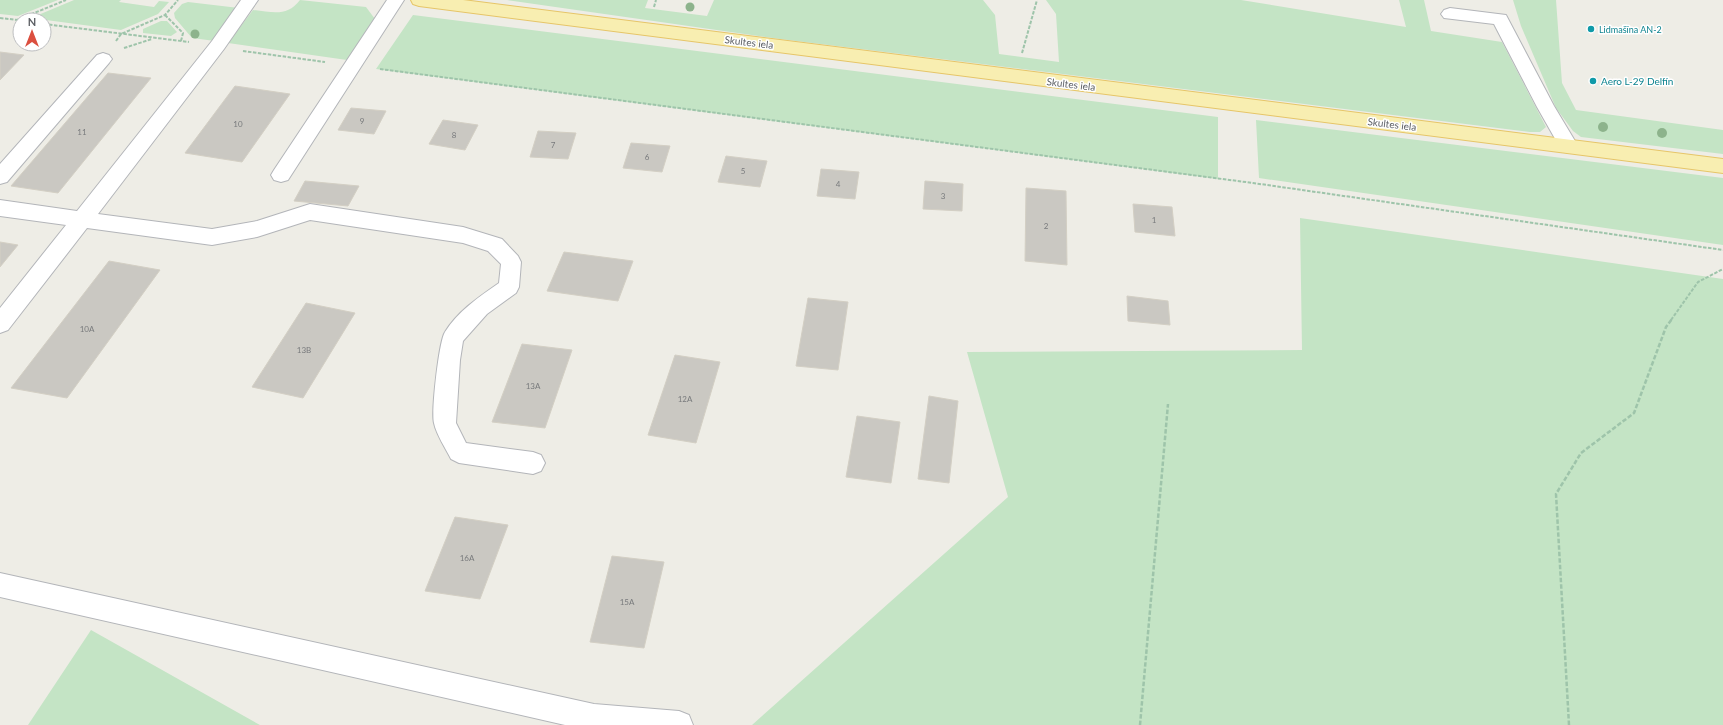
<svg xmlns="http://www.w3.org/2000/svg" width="1723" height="725" font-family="Lato,sans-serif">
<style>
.green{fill:#c4e4c5}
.building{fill:#cac8c2;stroke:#d3cfc4}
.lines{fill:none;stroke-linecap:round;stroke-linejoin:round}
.minor-casing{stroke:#b3b5b9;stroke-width:2}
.major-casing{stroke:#e6c568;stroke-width:2}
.path-far1{stroke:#9ec4aa;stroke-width:2;stroke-dasharray:3.5 1.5;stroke-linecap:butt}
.path{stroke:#9ec4aa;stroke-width:2.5;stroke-dasharray:4.5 2;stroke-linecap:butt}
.minor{fill:#fff;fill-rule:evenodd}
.major{fill:#f8eeb1;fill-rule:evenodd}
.tree{fill:#8db38c}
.culture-dot{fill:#0f9aa8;stroke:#fff;stroke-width:1.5}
.labels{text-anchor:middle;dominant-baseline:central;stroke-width:3;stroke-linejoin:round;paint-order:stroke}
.number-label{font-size:8px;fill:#787a7c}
.far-culture-label{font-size:9px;fill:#0d838f;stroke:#fff;text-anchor:start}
.street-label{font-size:10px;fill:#5d6065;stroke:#fff}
.culture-label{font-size:10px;fill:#0d838f;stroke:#fff;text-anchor:start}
</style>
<rect width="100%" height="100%" fill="#eeede6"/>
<path class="green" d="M0 0H58L18 16 0 14Z
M74 0H121L119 2 154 7 159 1 169 2 158 14 121 30 31 18Z
M300 0 366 7 375 19 347 60 228 43 253 10C273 12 287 17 300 0Z
M507 0H648L645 8 707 16 714 0H983L995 15 999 54 1059 62 1056 14 1046 0H1241L1406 27 1399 0H1424L1431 31 1502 42 1546 127 1540 132H1530L780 39Z
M1513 0H1556L1562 83 1576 110 1723 130V154L1581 137 1573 131 1556 108 1521 26Z
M188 2 239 8 215 41 192 38 175 18 174 13 182 4Z
M413 15 1218 117V179L376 69Z
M161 21H167L177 32 171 36 143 33V29Z
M1256 120 1723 178V245L1259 178Z
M1300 218 1723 279V725H752L1008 497 967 352 1302 350Z
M91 630 260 725H28Z"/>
<path class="building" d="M0 52 24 55 0 80Z
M108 73 151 78 58 193 11 186Z
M235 86 290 94 242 162 185 153Z
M351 108 386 111 374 134 338 130Z
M443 120 478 125 465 150 429 144Z
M538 131 576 133 568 159 530 157Z
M631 143 670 146 662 172 623 168Z
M726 156 767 161 760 187 718 182Z
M821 169 859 172 855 199 817 196Z
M305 181 359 186 348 206 294 201Z
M925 181 963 184 962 211 923 209Z
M1026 188 1066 191 1067 265 1025 261Z
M1133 204 1172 207 1175 236 1135 232Z
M0 242 18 245 0 267Z
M564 252 633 261 618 301 547 291Z
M109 261 160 270 67 398 11 388Z
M1127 296 1168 301 1170 325 1128 321Z
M808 298 848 302 838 370 796 366Z
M306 303 355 313 303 398 252 387Z
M522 344 572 350 545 428 492 422Z
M675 355 720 362 696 443 648 435Z
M929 396 958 401 949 483 918 479Z
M857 416 900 422 891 483 846 477Z
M455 517 508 525 480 599 425 591Z
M612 556 664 562 644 648 590 642Z"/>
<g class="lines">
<defs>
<path id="minor" d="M241 0H258L224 49 98 214 212 229 257 221 310 204 463 227 502 239 518 256 521 262 519 287 516 293 487 314 463 341 460 360 456 423 466 443 533 452 541 455 545 463 541 471 533 474 459 463 451 459C446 449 436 434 434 423 431 412 439 341 445 332 458 311 479 297 499 283L501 264 488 251 463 243 310 220 257 237 212 245 87 228 8 330 0 333V308L66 225 0 216V200L77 211 212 41Z
M387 0H404L288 180 281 182 274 180 271 175 274 170Z
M1450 8 1506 15 1554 106 1578 146 1576 151 1569 153 1562 151 1537 107 1494 24 1444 18 1441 14 1444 10Z
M103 53 109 55 112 59 109 63 7 182 0 184V164L97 55Z
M0 573 594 704 679 711 689 715 693 725H565L0 597Z"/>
<path id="major" d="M411 0H463L1723 159V173L419 6 413 4Z"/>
</defs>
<use href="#minor" class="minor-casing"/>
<use href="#major" class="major-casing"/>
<path class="path-far1" d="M654 7 656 0
M165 15 183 33 181 41
M0 18 18 20
M17 20 66 0
M44 24 189 42
M116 41 121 34 165 15 178 0
M124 48 152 39
M243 51 325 62
M1022 53 1037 0
M380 69 1253 183 1723 250
M1671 320 1698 282 1723 269"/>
<path class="path" d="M1140 725 1168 404
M1569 725 1556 494 1581 453 1634 413 1666 327 1672 319"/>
<use href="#minor" class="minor"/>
<use href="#major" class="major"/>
</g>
<g class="tree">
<circle cx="690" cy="7" r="4.5"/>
<circle cx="195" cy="34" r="4.5"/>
<circle cx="1603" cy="127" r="5"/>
<circle cx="1662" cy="133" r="5"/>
</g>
<g class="culture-dot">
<circle cx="1591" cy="29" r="4"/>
<circle cx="1593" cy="81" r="4"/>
</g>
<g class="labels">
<g class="number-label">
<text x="362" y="121">9</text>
<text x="238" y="124">10</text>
<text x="82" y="132">11</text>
<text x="454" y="135">8</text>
<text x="553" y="145">7</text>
<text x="647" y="157">6</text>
<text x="743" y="171">5</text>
<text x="838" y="184">4</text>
<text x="943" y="196">3</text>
<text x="1154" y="220">1</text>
<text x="1046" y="226">2</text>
<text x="87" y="329">10A</text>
<text x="304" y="350">13B</text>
<text x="533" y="386">13A</text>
<text x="685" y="399">12A</text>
<text x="467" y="558">16A</text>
<text x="627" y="602">15A</text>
</g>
<g class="far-culture-label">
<text x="1599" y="29">Lidmašīna AN-2</text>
</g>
<g class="street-label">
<text transform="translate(749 42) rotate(7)">Skultes iela</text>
<text transform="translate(1071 84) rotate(7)">Skultes iela</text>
<text transform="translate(1392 124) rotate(7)">Skultes iela</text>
</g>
<g class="culture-label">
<text x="1601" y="81">Aero L-29 Delfín</text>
</g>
</g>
<g transform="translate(32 32)"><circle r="19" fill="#ffffff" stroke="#bebfc1"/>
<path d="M0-3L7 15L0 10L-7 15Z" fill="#db4f3f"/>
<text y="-6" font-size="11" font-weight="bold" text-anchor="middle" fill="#5d6065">N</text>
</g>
</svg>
